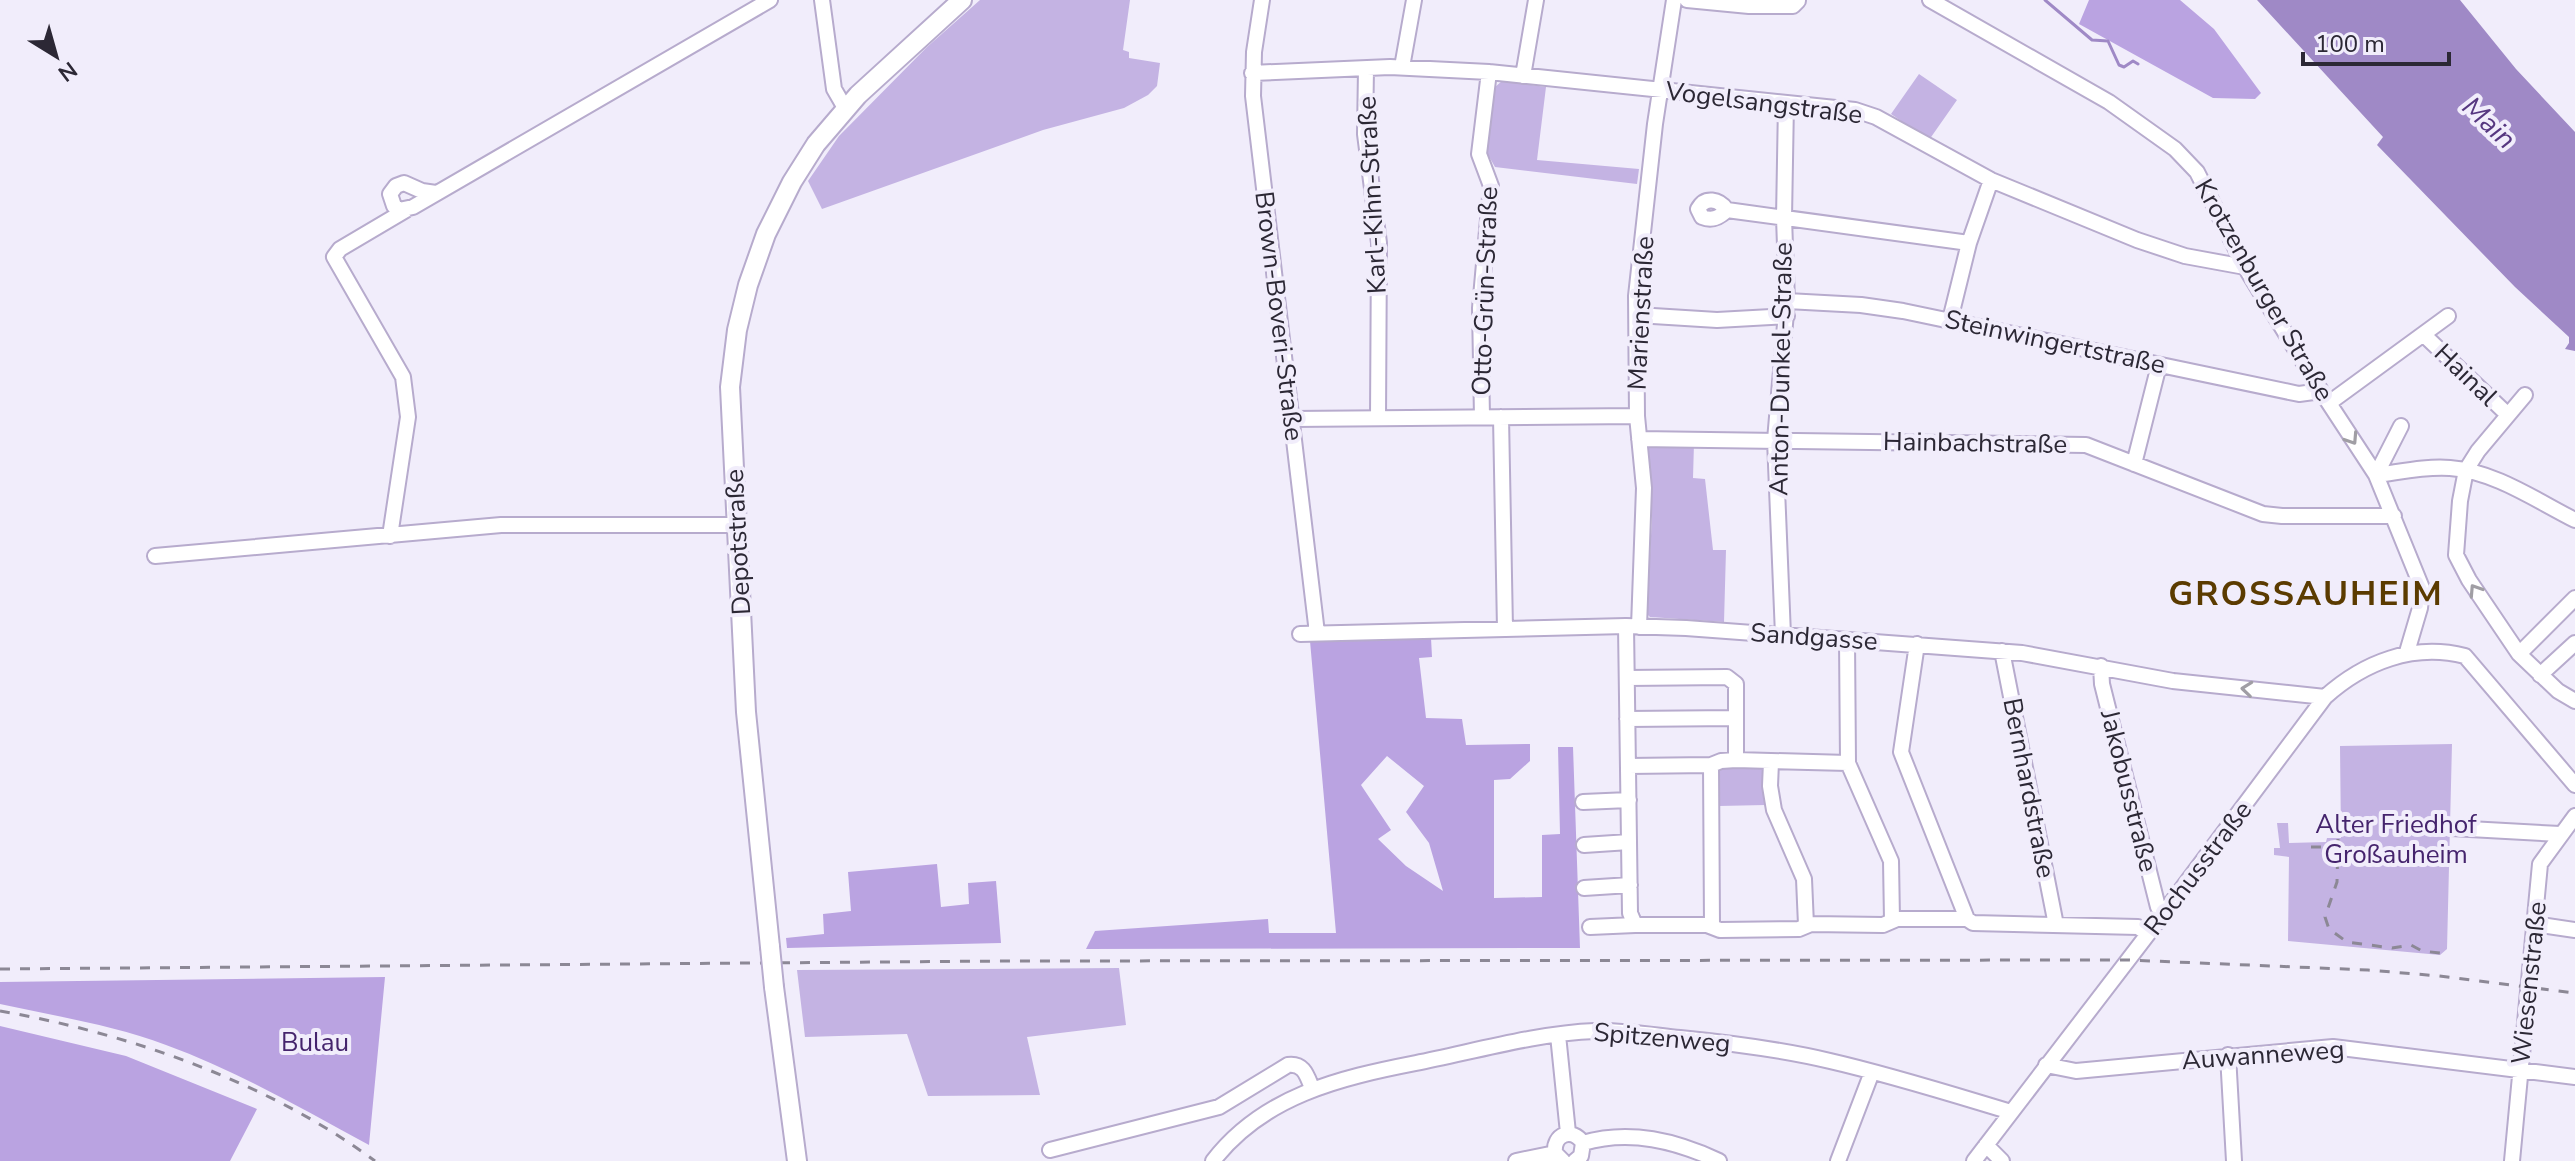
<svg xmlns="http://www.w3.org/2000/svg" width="2575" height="1161" font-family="'Nunito Sans',sans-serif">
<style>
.green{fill:#c4b3e3}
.forest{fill:#baa3e1;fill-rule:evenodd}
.water{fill:#9f89c6}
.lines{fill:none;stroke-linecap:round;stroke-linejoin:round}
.stream{stroke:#9f89c6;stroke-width:3}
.minor-casing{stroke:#b7abcd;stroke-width:18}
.major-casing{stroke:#b7abcd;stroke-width:22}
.minor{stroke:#fff;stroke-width:14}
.major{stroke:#fff;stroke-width:18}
.rail{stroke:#8c8895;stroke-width:3;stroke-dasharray:10 10;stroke-linecap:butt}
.major-bridge-casing{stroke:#b7abcd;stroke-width:22;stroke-linecap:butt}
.major-bridge{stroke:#fff;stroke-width:18}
.oneway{stroke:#a09ea4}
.labels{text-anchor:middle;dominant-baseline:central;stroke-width:8;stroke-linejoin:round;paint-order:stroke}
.street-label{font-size:26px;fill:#2c2835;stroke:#f1edfb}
.park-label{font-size:26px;fill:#45246d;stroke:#f1edfb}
.water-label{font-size:28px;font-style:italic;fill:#563780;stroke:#f1edfb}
.district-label{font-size:34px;font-weight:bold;letter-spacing:2px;fill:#5b3b00;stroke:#f1edfb}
</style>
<rect width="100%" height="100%" fill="#f1edfb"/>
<path class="green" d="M980 0H1130L1123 50 1129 52V58L1160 63 1157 86 1148 95 1124 108 1043 130 822 209 808 181 839 136 927 47Z
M1919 74 1957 100 1929 140 1891 114Z
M1502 81 1546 87 1537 160 1639 169 1637 184 1495 167 1487 153 1495 87Z
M1694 443 1693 478 1705 479 1713 550H1726L1724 622 1650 617 1647 614 1652 516 1648 447 1651 444Z
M2452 744 2447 949 2440 955 2288 941 2289 857 2274 855V848H2280L2277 823H2288L2289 843 2326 842 2327 838H2341L2340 746Z
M1764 765 1765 805 1719 806 1718 766Z
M1119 968 1126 1025 1027 1037 1040 1095 928 1096 907 1034 805 1037 797 970Z"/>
<path class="forest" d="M2089 0H2180L2214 29 2261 93 2255 99 2213 98 2079 24Z
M1431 638 1432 657 1419 658 1426 718 1462 719 1466 745 1530 744V761L1510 779 1494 780V898L1542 897V835L1560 834 1558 747H1573L1580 948 1086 949 1095 931 1268 919 1269 933H1336L1310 641ZM1387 756 1424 786 1406 812 1429 843 1443 891 1406 866 1378 839 1391 830 1361 785Z
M937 864 941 907 969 904 968 883 996 881 1001 943 787 948 786 938 824 934 823 914 851 911 848 872Z
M385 977 369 1145C303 1109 237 1071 166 1045 113 1025 55 1016 0 1004V982Z
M0 1026 126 1056 257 1109 230 1161H0Z"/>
<path class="water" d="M2257 0H2460L2516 69 2575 132V351L2565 349 2569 343V337L2515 287 2377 145 2383 137Z"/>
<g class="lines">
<path class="stream" d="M2045 0 2092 40 2108 41 2119 65 2124 67 2133 61 2138 64"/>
<defs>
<path id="minor" d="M822 0 834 89 845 108
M1262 0 1254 52 1253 96 1317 633
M1687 0 1749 6H1793L1798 1
M1930 0 2109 102 2175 149 2197 172 2245 267 2321 391 2376 475 2422 588 2420 608 2407 652
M1402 67 1414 0
M1366 69 1365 134 1379 243 1378 418
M1252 73 1390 67 1489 72 1855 110 1876 117 1991 180 2137 240 2185 256 2245 267
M1523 76 1536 0
M436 193 422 191 404 183 396 186 390 194 394 206 399 210 413 207 770 0
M1727 210C1719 218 1712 221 1702 217L1698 209C1705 196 1719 199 1727 210L1969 243
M1787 301 1861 305 1903 311 2299 394 2321 391
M1637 315 1717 320 1787 316
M1950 320 1969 243 1991 180
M2424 335 2508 415
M2525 395 2478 451 2466 470 2460 501 2456 555 2469 580 2519 654 2558 691 2575 701
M2329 403 2448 316
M1482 417 1480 308 1491 186 1479 154 1489 72
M1501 417 1505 629
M1292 419 1637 416
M1639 439 2086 445 2263 514 2282 516H2394
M2134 464 2159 365
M2376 475C2400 472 2426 466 2450 468 2494 471 2537 501 2575 520
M2376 475 2401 426
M390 536 408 417 403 377 334 257 340 249 406 210
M155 556 501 525H738
M1626 626 1630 913 1635 925H1707L1720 930 1799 929 1811 924 1883 925 1897 919H1967
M1639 627 1644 488 1637 416 1636 296 1655 124 1674 0
M1300 634 1626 626 1686 628 2022 653 2173 681 2325 697
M1783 635 1775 440 1787 301 1784 218 1786 103
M1847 640 1848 763 1891 861 1892 920
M1917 644 1901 752 1967 919 1973 923 2138 927 2148 934
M2002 651 2056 925
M2519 654 2575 598
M2101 666 2102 684 2158 907 2165 912
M2540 675 2575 643
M1627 678 1727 677 1736 684V760
M1627 719 1735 718
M1771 762 1770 786 1774 810 1804 879 1806 925
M1711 765 1712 926
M1628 766 1711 765 1721 761 1736 760 1848 763
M1583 802 1629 800
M2451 828 2560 834
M1584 845 1629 842
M1584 888 1630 885
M2534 924 2575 930
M1590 927 1635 925
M1558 1035 1568 1133
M2228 1055 2234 1161
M2046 1065 2076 1071 2333 1047 2575 1077
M1583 1143C1630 1129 1676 1141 1719 1161
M1986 1145 2002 1161
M1050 1150 1219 1107 1288 1065C1304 1063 1307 1076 1312 1088
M1213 1161C1263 1096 1339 1078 1416 1063 1472 1052 1538 1033 1595 1031 1623 1030 1652 1035 1680 1038 1730 1043 1780 1049 1830 1061 1891 1075 1951 1094 2011 1112
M1516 1161 1555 1153
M1563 1161 1555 1153C1553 1134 1572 1127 1583 1143L1581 1156 1575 1161
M1838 1161 1872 1072
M1974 1161 2148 934 2325 697C2364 662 2413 643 2465 656L2575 785
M2512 1161 2540 864 2575 816"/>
<path id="major" d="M770 947 746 712 730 387 737 330 748 285 766 234 792 182 816 144 858 95 962 0
M774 987 797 1161"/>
</defs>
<use href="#minor" class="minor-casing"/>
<use href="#major" class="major-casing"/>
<use href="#minor" class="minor"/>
<use href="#major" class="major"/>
<path class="rail" d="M2338 839 2337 882 2325 917 2329 929 2347 942 2392 948 2411 945 2422 951 2440 953
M2311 847H2324
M0 969 1007 961 2128 960 2368 970 2439 976 2575 993
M0 1011C128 1033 270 1083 375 1161"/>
<defs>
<path id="major-bridge" d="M770 947 774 987"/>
</defs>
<use href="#major-bridge" class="major-bridge-casing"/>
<use href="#major-bridge" class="major-bridge"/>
</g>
<defs><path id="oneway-chevron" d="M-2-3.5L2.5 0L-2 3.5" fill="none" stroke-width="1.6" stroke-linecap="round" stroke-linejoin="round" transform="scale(2)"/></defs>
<g class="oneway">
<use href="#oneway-chevron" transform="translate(2352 439) rotate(57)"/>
<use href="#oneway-chevron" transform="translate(2475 590) rotate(-123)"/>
<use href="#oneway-chevron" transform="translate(2247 689) rotate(-174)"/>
</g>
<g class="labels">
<g class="street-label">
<text transform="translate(1764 103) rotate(7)">Vogelsangstraße</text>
<text transform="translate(1372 195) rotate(-93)">Karl-Kihn-Straße</text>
<text transform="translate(2264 290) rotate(60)">Krotzenburger Straße</text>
<text transform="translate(1485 291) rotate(-88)">Otto-Grün-Straße</text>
<text transform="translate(1641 313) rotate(-87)">Marienstraße</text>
<text transform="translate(1279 316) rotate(83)">Brown-Boveri-Straße</text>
<text transform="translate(2055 342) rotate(12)">Steinwingertstraße</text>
<text transform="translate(1781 369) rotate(-89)">Anton-Dunkel-Straße</text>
<text transform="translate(2466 375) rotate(44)">Hainal</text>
<text transform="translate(1975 443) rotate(1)">Hainbachstraße</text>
<text transform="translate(738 542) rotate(-93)">Depotstraße</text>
<text transform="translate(1814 637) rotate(4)">Sandgasse</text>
<text transform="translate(2029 788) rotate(79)">Bernhardstraße</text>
<text transform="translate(2129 791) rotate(76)">Jakobusstraße</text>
<text transform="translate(2198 868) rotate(-53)">Rochusstraße</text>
<text transform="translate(2529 983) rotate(-84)">Wiesenstraße</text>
<text transform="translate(1662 1038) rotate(5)">Spitzenweg</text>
<text transform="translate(2263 1055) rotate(-4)">Auwanneweg</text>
</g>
<g class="park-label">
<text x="2396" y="824">Alter Friedhof<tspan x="2396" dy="30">Großauheim</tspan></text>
<text x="315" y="1042">Bulau</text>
</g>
<g class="water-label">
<text transform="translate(2489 123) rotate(43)">Main</text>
</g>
<g class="district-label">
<text x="2306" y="594">GROSSAUHEIM</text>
</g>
</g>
<g transform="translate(56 56) rotate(143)" stroke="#f1edfb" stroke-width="6" paint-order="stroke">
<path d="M0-6L14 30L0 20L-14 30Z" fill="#2c2835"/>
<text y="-12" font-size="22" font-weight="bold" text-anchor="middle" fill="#2c2835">N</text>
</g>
<path d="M2303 52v12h146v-12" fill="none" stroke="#2c2835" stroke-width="4"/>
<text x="2315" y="52" font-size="24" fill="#2c2835" stroke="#f1edfb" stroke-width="6" paint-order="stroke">100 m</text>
</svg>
